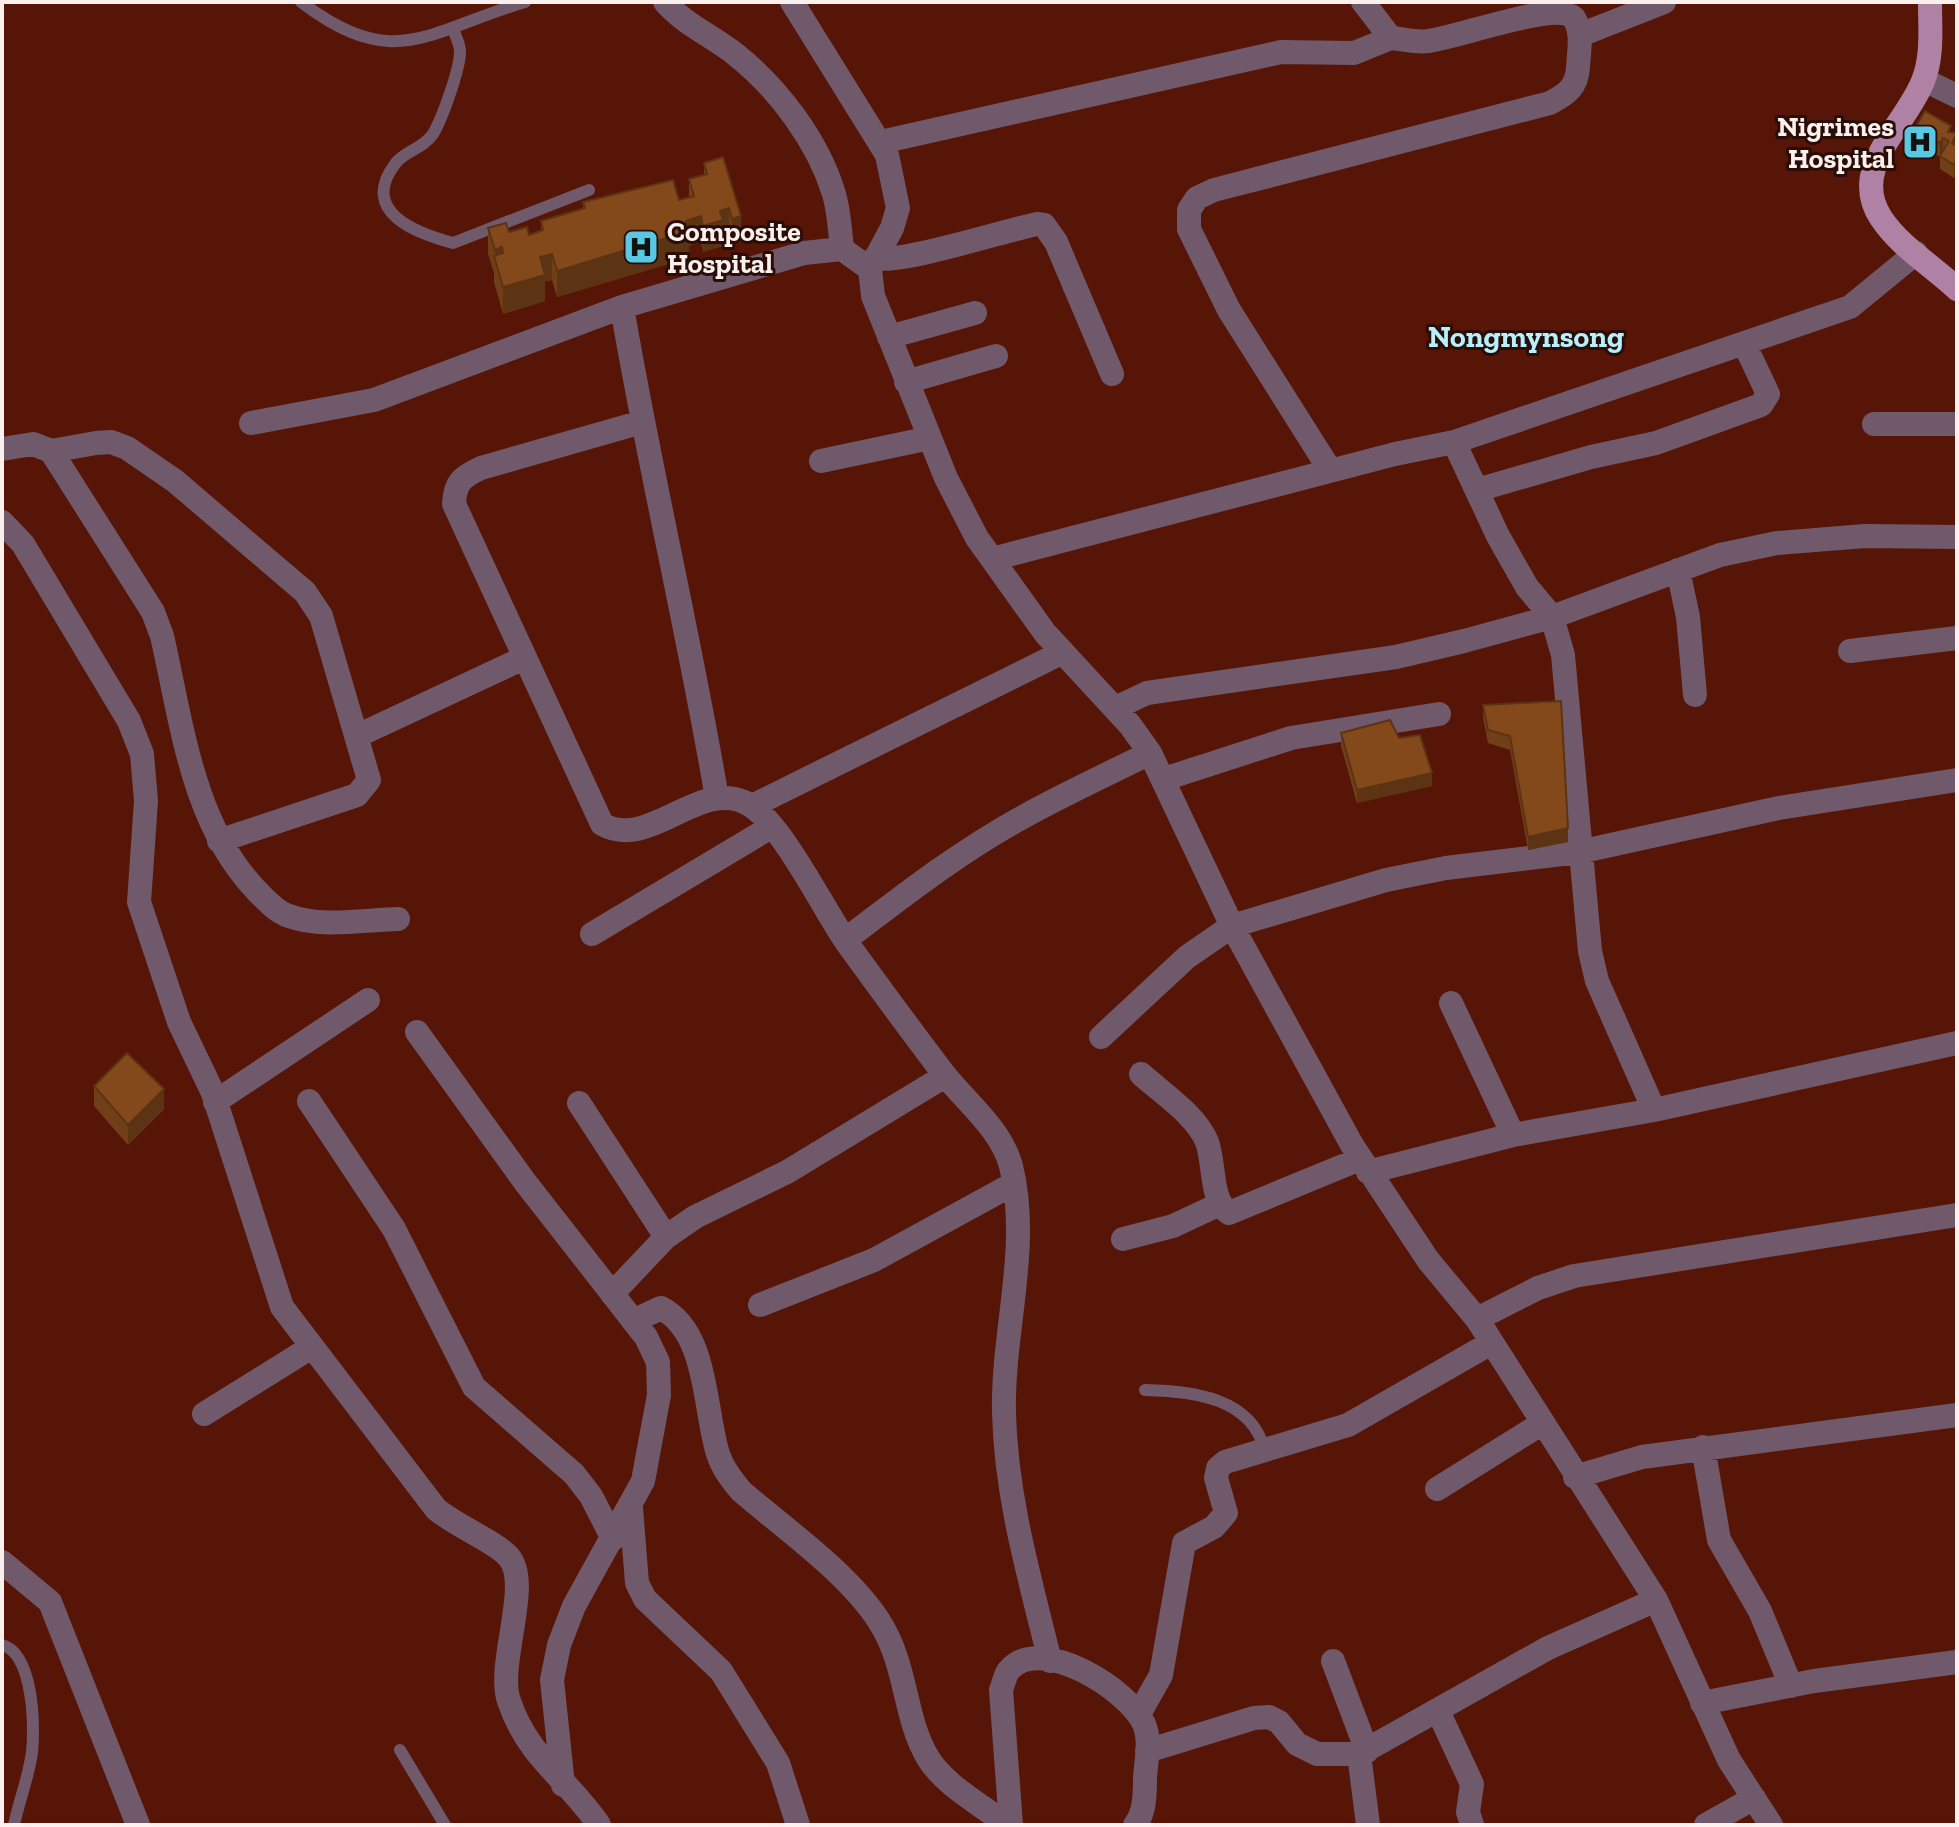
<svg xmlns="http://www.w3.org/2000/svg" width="1959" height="1827" font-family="'Zilla Slab',serif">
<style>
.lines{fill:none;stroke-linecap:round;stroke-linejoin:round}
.service{stroke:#70596a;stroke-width:12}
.minor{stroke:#70596a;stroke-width:24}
.primary{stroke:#af82a5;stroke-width:24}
.wall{fill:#713f17}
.shaded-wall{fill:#5c3313}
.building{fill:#83491b;stroke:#5c3313;stroke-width:2}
.labels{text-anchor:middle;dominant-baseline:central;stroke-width:6;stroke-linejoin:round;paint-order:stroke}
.poi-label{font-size:28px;font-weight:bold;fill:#faf1ef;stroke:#2a0d07;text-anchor:end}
.neighbourhood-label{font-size:30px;font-weight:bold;fill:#b7effd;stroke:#2a0d07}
</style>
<rect width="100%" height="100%" fill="#561506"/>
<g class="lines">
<path class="service" d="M301 2C396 74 429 30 525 2
M453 29C456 37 460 44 460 52 460 69 442 119 433 134 423 149 404 151 395 164 359 212 416 233 453 243L589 190
M1145 1390C1191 1391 1253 1397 1265 1452
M2 1645C33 1653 35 1725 32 1752 29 1776 19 1801 14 1825
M400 1750 445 1825"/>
<path class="minor" d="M665 2C684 24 712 36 735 54 778 88 818 141 834 194 839 211 840 231 842 249
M792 2 887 155 898 208 892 228 870 269 873 296 946 478 977 538 1045 633 1130 725 1150 753 1232 926 1352 1145 1428 1260 1477 1319 1656 1600 1729 1760 1771 1825
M1580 35 1664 2
M1924 80 1957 96
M881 142 1281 52 1354 53 1391 38
M875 258C898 265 1006 230 1037 224L1044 225 1056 242 1112 374
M622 307C650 472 689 633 717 798
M889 337 975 313
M906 382 996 356
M642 422 481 468C462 477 455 482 454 504L602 824C650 852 701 775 750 805 783 826 823 908 847 943 879 987 911 1031 944 1074 967 1103 1001 1129 1011 1166 1031 1247 1002 1331 1004 1413 1006 1498 1030 1579 1050 1661
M251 423 374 400 622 307 804 253 842 249 870 269
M1874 424H1957
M1454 442 1498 536 1527 587 1552 617 1563 655 1590 951 1597 981 1654 1110
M2 449 33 444 51 451 153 612 162 636C182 723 192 823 256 890 265 899 276 912 289 916 321 928 363 920 398 919
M51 451 96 443 111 442 127 448 175 481 305 592 321 616 369 780 357 795 219 841
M821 461 930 438
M1330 470 1229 310 1189 229V210L1197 198 1214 190 1550 103C1567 94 1577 87 1578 67 1579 51 1583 33 1574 18 1555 0 1458 38 1428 41 1417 43 1403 39 1391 38L1363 2
M1477 490 1591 457 1656 443 1761 405 1768 394 1744 343
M2 522 23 544 129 721 142 754 146 801 139 902 179 1022 213 1093 282 1307 436 1509C456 1526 494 1541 508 1556 533 1582 496 1664 509 1701 528 1758 569 1780 599 1825
M992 559 1395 454 1454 442 1850 307 1916 253
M1678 570 1688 617 1695 695
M1850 651 1957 638
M1115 708 1147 693 1396 657 1464 641 1552 617 1720 555 1777 543 1865 536 1957 537
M357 736 524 658
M1164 779 1291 738 1439 714
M752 806 1063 652
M592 934 771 827
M845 940C903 896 959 852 1023 817 1064 794 1108 774 1150 753
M1451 1003 1513 1135
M417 1032 525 1182 646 1337 658 1362 659 1395 643 1481 574 1606 559 1645 552 1680 563 1785
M1101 1037 1187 957 1232 926 1386 880 1446 868 1579 852 1779 808 1957 780
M1141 1074C1163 1094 1196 1115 1207 1142 1215 1163 1210 1201 1229 1213L1360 1159
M309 1101 394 1229 474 1387 574 1474 591 1496 613 1539
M215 1102 368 1000
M579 1103 666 1237
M1368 1172 1513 1135 1654 1110 1957 1043
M1123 1239 1173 1226 1220 1204
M612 1294 666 1237 695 1217 787 1172 945 1076
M760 1305 874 1260 1013 1184
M1477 1319 1538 1288 1574 1276 1957 1215
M633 1321 661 1308C708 1332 704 1409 718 1454 723 1469 732 1480 741 1491 785 1529 848 1573 879 1621 908 1666 903 1716 928 1758 945 1786 982 1805 1007 1825
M204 1414 310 1348
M1703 1447 1719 1540 1760 1611 1791 1686
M1575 1477 1642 1457 1957 1415
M1437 1489 1541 1424
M631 1508 637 1583 645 1599 721 1671 778 1763 798 1825
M2 1562 50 1602 138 1825
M1333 1661 1367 1751
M1702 1703 1814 1681 1957 1662
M1438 1711 1472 1784 1468 1812 1472 1825
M1139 1714 1161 1675 1184 1543 1214 1527 1226 1513 1216 1478 1218 1468 1225 1462 1348 1425 1491 1343
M1147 1751 1254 1718 1269 1717 1279 1722 1297 1744 1317 1754H1359L1548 1648 1656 1600
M1359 1754 1368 1825
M1011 1825 1001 1690C1004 1683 1005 1673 1011 1668 1043 1636 1129 1690 1144 1724 1151 1740 1146 1761 1145 1778 1145 1793 1145 1813 1135 1825
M1706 1825 1754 1798"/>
<path class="primary" d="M1930 2C1930 28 1933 56 1923 81 1906 125 1848 168 1881 218 1900 247 1933 266 1957 289"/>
</g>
<path class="wall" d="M1951 132 1957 133V173L1954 178 1940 169V157L1923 146 1920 152 1912 147V133Z
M723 157 741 242 732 245 729 234 723 236V246L703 252 701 242 689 246V258L557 297 552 280 545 282V301L503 314 494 282V273L488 254V228L529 235 541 231V221L583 209V202L679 200 689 197V179L704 175V163Z
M1561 701 1568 842 1528 850 1510 750 1488 743 1483 718V705Z
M1341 733 1399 738 1432 786 1357 803 1341 746Z
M94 1086 164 1109 128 1145 94 1106Z"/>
<path class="shaded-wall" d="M1923 133V146L1920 152V139Z
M1957 135V148L1952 143Z
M1943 138V151L1940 157V143Z
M1957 159V173L1954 178V165Z
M729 208V234L723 236V246L703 252V226L720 211Z
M701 216V242L689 246V258L557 297V271Z
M741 216V242L732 245V219Z
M502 247V274L495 258V250Z
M552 254V280L545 282V301L503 314V287L540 257Z
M1432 773V786L1357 803V790Z
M1568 828V842L1528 850V837Z
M164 1089V1109L128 1145V1125Z"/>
<path class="building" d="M1925 111 1951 126 1948 132 1957 133 1952 143 1957 146V159L1954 165 1940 156 1949 141 1943 138 1940 143 1923 133 1920 139 1912 133Z
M723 157 741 216 732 219 729 208 720 211 723 220 703 226 701 216 686 221 689 231 557 271 552 254 540 257 545 275 503 287 494 256 503 253 502 247 495 250 488 228 506 223 509 232 527 227 529 235 543 230 541 221 585 208 583 202 673 180 679 200 694 196 689 179 707 174 704 163Z
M1561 701 1568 828 1528 837 1510 736 1488 730 1483 705Z
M1390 720 1399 738 1420 735 1432 773 1357 790 1341 733Z
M127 1053 164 1089 128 1125 94 1086Z"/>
<defs>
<symbol id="hospital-square" viewBox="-11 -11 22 22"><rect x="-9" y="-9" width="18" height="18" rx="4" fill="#57c9e2" stroke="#2a0d07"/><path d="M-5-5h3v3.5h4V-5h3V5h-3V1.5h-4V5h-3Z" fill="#111"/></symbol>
</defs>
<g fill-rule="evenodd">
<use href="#hospital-square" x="1900" y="122" width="40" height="40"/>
<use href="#hospital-square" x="621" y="227" width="40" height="40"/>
</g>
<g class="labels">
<g class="poi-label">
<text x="1894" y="126">Nigrimes<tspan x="1894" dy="32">Hospital</tspan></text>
<text x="667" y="231" text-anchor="start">Composite<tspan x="667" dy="32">Hospital</tspan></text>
</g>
<g class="neighbourhood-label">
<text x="1526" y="337">Nongmynsong</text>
</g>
</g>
<rect width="1959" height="1827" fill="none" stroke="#faf1ef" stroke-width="8"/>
</svg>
